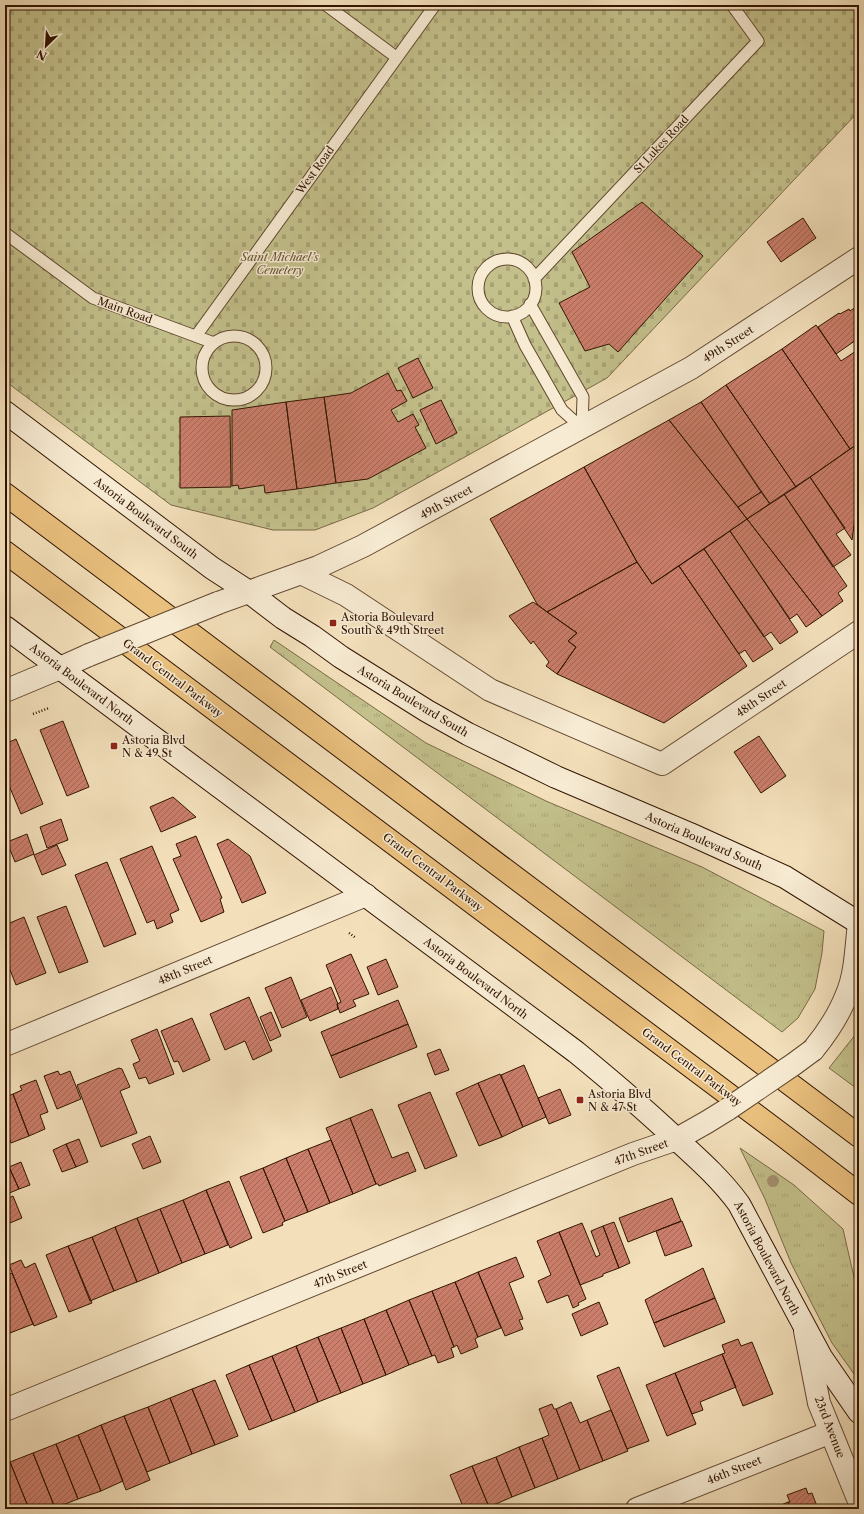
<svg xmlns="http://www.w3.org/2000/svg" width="864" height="1514" font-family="'Libre Caslon Text',serif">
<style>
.grass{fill:url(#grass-tufts);stroke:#7a6a46}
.cemetery{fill:url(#cemetery-stones);stroke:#7a6a46}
.building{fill:url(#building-hatch);stroke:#311400}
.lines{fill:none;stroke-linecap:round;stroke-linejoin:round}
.service-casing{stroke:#62472f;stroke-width:13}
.minor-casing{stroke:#62472f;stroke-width:24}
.tertiary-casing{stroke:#62472f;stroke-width:24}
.secondary-casing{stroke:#311400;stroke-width:24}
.motorway-casing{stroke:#311400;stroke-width:24}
.path{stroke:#311400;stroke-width:2.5;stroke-dasharray:1 2;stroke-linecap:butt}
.service{stroke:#f7ebd3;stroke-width:11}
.minor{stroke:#f7ebd3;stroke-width:22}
.tertiary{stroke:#f7ebd3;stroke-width:22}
.secondary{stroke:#f7ebd3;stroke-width:22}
.motorway{stroke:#eac07e;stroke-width:22}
.tertiary-bridge-casing{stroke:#62472f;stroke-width:24;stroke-linecap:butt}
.tertiary-bridge{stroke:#f7ebd3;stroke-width:22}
.tree{fill:#a4916f}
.poi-dot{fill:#8f2418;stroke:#f7ebd3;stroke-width:1.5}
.labels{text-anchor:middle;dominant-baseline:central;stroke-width:3;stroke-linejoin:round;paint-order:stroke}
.street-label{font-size:11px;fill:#311400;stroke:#f7ebd3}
.park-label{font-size:11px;font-style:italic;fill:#645031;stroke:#f7ebd3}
.poi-label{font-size:11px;fill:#311400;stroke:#f7ebd3;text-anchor:start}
</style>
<defs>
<pattern id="grass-tufts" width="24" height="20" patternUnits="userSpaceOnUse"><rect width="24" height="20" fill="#c3c08b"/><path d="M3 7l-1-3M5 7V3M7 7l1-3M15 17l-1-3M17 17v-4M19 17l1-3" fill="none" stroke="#a8a476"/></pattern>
<pattern id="cemetery-stones" width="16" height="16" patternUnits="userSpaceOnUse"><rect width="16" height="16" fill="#c3c08b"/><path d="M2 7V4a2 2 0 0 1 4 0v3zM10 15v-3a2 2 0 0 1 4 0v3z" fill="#a8a476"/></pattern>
<pattern id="building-hatch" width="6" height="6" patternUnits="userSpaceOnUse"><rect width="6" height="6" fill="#cb7e6b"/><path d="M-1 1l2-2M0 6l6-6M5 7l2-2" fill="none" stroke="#a56656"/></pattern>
</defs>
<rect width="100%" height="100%" fill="#f3e0bb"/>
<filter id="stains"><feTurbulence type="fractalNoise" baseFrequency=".005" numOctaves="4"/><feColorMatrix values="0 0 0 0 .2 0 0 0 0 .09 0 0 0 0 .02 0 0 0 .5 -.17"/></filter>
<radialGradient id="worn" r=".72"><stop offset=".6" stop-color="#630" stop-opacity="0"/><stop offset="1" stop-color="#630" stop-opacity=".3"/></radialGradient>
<path class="grass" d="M274 640 426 743 546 801 702 867 824 931 822 953 815 989 798 1018 782 1032 270 647Z
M859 1030V1073L856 1088 829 1068Z
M740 1148 794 1185 843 1229 859 1299V1381L832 1343 791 1263 765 1199Z"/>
<path class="cemetery" d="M5 5H849L859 15V111L607 378 373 508 315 530H273L171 505 5 381Z"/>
<path class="building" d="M642 202 703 256 618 352 609 344 585 351 559 303 590 287 572 252Z
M803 218 816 238 781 262 767 242Z
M859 305V338L836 354 818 327 839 313 840 314 849 309 850 311Z
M816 325 841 361 859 349V443L850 449 782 349Z
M782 349 850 449 796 487 726 385Z
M418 358 433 388 413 398 398 368Z
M388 373 397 391 401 390 407 401 391 410 398 422 413 414 419 425 415 427 426 448 368 479 336 483 324 397 351 393Z
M726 385 796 487 770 504 701 402Z
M324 397 336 483 297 489 286 402Z
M441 400 457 433 436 444 420 410Z
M286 402 297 489 265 493 264 485 239 489 238 485 232 486V410Z
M701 402 761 492 738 507 669 420Z
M230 416 231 487 180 488V417Z
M669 420 747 519 652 584 637 562 584 467Z
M859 443V488L852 540 810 477Z
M584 467 637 562 547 612 537 604 490 519Z
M810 477 845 528 836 534 851 555 833 567 784 494Z
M761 492 770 504 747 519 738 507Z
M784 494 847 586 838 593 843 601 822 616 747 519Z
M747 519 822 616 806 627 797 614 790 619 730 531Z
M730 531 798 632 780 644 771 632 764 637 704 549Z
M704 549 773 649 753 662 745 650 739 654 679 566Z
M637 562 652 584 679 566 747 666 664 723 557 674 576 647 568 641 577 633 547 612Z
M533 602 577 633 568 641 576 647 557 674 546 666 549 662 533 641 531 644 509 616Z
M63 721 89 787 67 796 40 730Z
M759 736 786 776 761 793 734 752Z
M16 739 43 804 21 814 5 776V744Z
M173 797 196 817 161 832 150 807Z
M61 819 68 840 47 848 40 827Z
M27 834 34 854 15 862 7 842Z
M196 836 222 898 220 899 224 912 201 922 173 859 181 856 176 844Z
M228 839 250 856 266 893 242 903 217 844Z
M57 845 66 865 42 875 34 855Z
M152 846 179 910 170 914 173 922 157 929 154 920 147 923 120 859Z
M107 862 136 934 104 947 75 875Z
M66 906 88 962 59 973 37 917Z
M24 917 46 973 16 985 5 957V925Z
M351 954 369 994 353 1000 356 1006 340 1013 337 1004 341 1002 326 965Z
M386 959 398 987 378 995 367 967Z
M5 977 8 986 5 987Z
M291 977 307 1017 282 1028 265 988Z
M331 987 338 1004H337L338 1009 310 1021 301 1000Z
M249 997 272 1051 253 1060 245 1041 225 1050 210 1014Z
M398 1000 408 1024 331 1056 321 1032Z
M271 1012 281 1036 270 1041 260 1017Z
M192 1018 210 1060 183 1072 178 1061 174 1062 161 1031Z
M408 1024 417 1047 340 1078 331 1056Z
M157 1029 174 1074 149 1084 146 1077 139 1079 133 1064 140 1061 131 1040Z
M440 1049 449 1070 435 1075 427 1054Z
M524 1065 546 1117 523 1127 501 1075Z
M119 1068 122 1069 130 1087 120 1091 137 1133 101 1147 77 1085Z
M58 1071 60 1075 70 1071 81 1099 57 1109 44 1076Z
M500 1074 523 1127 502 1137 478 1083Z
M36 1080 48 1112 40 1115 45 1129 29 1136 13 1094 22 1090 20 1086Z
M478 1083 502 1137 479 1146 456 1093Z
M560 1089 571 1115 549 1124 538 1098Z
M430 1092 457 1156 425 1169 398 1105Z
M13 1094 29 1136 11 1143 6 1130H5V1095L6 1097Z
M372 1109 392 1158 408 1152 416 1171 379 1186 378 1184H376L350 1118Z
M350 1118 376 1184 353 1194 326 1128Z
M150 1136 161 1162 143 1169 132 1144Z
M79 1139 88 1162 76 1167 66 1144Z
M331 1140 353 1194 330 1203 308 1149Z
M66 1144 76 1167 62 1172 53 1150Z
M308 1149 330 1203 308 1212 286 1158Z
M286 1158 308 1212 285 1221 263 1168Z
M21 1162 30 1185 19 1189 9 1167Z
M9 1167 19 1189 7 1194 5 1189V1169Z
M263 1168 285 1221 282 1223 283 1225 263 1233 240 1177Z
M229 1181 252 1238 230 1248 206 1190Z
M206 1190 228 1245 205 1254 183 1200Z
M13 1196 22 1218 5 1225V1200Z
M672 1198 681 1221 628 1242 619 1218Z
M183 1200 205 1254 182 1263 160 1209Z
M160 1209 182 1263 159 1273 137 1218Z
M137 1218 159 1273 137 1282 115 1227Z
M682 1221 692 1246 665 1256 656 1231Z
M614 1222 630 1263 619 1268 603 1226Z
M582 1223 596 1257 600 1255 591 1231 603 1226 619 1268 603 1274V1276L580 1285 559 1232Z
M115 1227 137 1282 114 1291 92 1237Z
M559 1232 586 1299 578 1303 579 1305 573 1308 568 1295 547 1303 538 1281 551 1275 537 1241Z
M92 1237 114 1291 90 1301 68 1246Z
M68 1246 92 1303 69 1312 46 1255Z
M516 1257 524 1277 509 1283 523 1319 519 1320 523 1329 505 1336 478 1272Z
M21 1260 25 1268 35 1263 57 1317 34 1326 9 1265Z
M703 1268 715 1298 654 1323 645 1300Z
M478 1272 501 1328 478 1337 455 1282Z
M12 1273 33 1324 10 1333 5 1320V1276Z
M455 1282 478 1337 475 1339 478 1347 461 1354 457 1345 454 1347 432 1291Z
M432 1291 454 1347 451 1348 454 1357 438 1363 435 1355 432 1356 409 1300Z
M715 1298 725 1322 664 1347 654 1323Z
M409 1300 432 1356 409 1365 386 1310Z
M599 1302 608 1324 581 1336 572 1314Z
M386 1310 409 1365 386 1375 364 1319Z
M364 1319 386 1375 363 1384 341 1328Z
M5 1320 10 1333 5 1335Z
M341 1328 363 1384 341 1393 318 1337Z
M318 1337 341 1393 318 1402 296 1346Z
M738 1339 741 1346 752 1342 773 1394 743 1406 722 1354 725 1353 722 1345Z
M296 1346 318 1402 295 1412 272 1356Z
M722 1354 736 1387 700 1402 703 1410 692 1414 675 1373Z
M272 1356 295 1412 272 1421 249 1365Z
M249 1365 272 1421 249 1430 226 1375Z
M619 1367 649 1441 627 1449 597 1376Z
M675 1373 696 1424 667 1436 646 1385Z
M215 1380 238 1436 215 1445 192 1389Z
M192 1389 215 1445 192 1454 170 1398Z
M170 1398 192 1454 170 1463 148 1407Z
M571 1402 580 1423 587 1420 603 1461 580 1470 556 1409Z
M552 1404 554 1409H556L580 1470 558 1479 542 1438 549 1435 539 1409Z
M148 1407 170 1463 147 1472 124 1416Z
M611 1410 628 1451 603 1461 587 1420Z
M124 1416 150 1480 126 1490 101 1425Z
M101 1425 123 1481 101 1491 78 1435Z
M78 1435 101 1491 78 1499 56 1444Z
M542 1438 558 1479 535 1488 519 1447Z
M56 1444 78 1499 55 1508 33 1453Z
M519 1447 535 1488 512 1497 496 1457Z
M33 1453 55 1508 54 1509H29L10 1462Z
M496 1457 512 1497 489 1507 472 1466Z
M10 1462 29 1509H5V1464Z
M472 1466 489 1507 483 1509H464L450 1475Z
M806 1488 808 1494 812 1493 818 1509H790L788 1502H790L787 1495Z
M788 1502 790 1509H772Z"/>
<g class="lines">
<defs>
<path id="service" d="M326 5 396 57
M5 233 93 298 214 343
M478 288a29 29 0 1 1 58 0a29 29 0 1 1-58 0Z
M534 279 758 41 732 5
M512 316 525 345 562 410 582 428 583 397 530 304
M196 336 435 5
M202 368a32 32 0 1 1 64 0a32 32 0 1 1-64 0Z"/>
<path id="minor" d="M301 573 346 595 490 690 662 764 859 632
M5 691 60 668
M5 1045 366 895
M805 1331 819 1403 859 1501
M5 1410 633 1154 677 1139
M637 1509 831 1432"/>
<path id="tertiary" d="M218 603 318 567 363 546 691 368 859 258
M60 668 89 655
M813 1050C827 1033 839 1015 847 994 856 973 856 947 859 924
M677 1139 707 1122 728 1109"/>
<path id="secondary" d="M5 412 212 568 249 592 283 618 312 636 341 657 427 711 468 734 556 777 690 834 785 877 859 923
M5 627 576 1052C609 1079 642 1107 673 1136 697 1158 720 1178 739 1204L821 1357 859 1412"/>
<path id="motorway" d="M5 494 859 1136
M5 552 785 1137 859 1194"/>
</defs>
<use href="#service" class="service-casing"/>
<use href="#minor" class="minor-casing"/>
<use href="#tertiary" class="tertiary-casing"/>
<use href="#secondary" class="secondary-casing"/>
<use href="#motorway" class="motorway-casing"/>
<path class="path" d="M33 714 49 708
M349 933 356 938"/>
<use href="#service" class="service"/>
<use href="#minor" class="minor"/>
<use href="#tertiary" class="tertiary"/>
<use href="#secondary" class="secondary"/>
<use href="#motorway" class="motorway"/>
<defs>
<path id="tertiary-bridge" d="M89 655 218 603
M728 1109 794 1064 813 1050"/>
</defs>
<use href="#tertiary-bridge" class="tertiary-bridge-casing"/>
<use href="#tertiary-bridge" class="tertiary-bridge"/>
</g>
<circle class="tree" cx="773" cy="1181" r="6"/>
<g class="poi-dot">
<rect x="329" y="619" width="8" height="8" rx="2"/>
<rect x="110" y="742" width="8" height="8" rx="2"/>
<rect x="576" y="1096" width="8" height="8" rx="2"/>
</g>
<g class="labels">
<g class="street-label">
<text transform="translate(661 144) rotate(-47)">St Lukes Road</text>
<text transform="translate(315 170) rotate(-54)">West Road</text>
<text transform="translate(125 310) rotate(20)">Main Road</text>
<text transform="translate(728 344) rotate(-33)">49th Street</text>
<text transform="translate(446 502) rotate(-29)">49th Street</text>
<text transform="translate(146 518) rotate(37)">Astoria Boulevard South</text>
<text transform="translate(173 678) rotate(37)">Grand Central Parkway</text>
<text transform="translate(82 684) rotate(37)">Astoria Boulevard North</text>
<text transform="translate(761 698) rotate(-34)">48th Street</text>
<text transform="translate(413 701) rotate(31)">Astoria Boulevard South</text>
<text transform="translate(704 841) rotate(24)">Astoria Boulevard South</text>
<text transform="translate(433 872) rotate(37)">Grand Central Parkway</text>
<text transform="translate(185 970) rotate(-23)">48th Street</text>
<text transform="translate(476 978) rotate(37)">Astoria Boulevard North</text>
<text transform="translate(692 1067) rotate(37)">Grand Central Parkway</text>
<text transform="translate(641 1152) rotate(-20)">47th Street</text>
<text transform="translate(767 1258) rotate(62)">Astoria Boulevard North</text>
<text transform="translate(340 1274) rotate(-22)">47th Street</text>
<text transform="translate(830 1427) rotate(69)">23rd Avenue</text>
<text transform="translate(734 1470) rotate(-22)">46th Street</text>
</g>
<g class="park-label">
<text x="280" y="257">Saint Michael’s<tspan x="280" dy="13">Cemetery</tspan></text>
</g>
<g class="poi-label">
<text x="341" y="617">Astoria Boulevard<tspan x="341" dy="13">South &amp; 49th Street</tspan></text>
<text x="122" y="740">Astoria Blvd<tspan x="122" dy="13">N &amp; 49 St</tspan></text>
<text x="588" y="1094">Astoria Blvd<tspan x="588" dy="13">N &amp; 47 St</tspan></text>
</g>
</g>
<rect width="864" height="1514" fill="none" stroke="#f3e0bb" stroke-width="20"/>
<rect x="6" y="6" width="852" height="1502" fill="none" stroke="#311400" stroke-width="2"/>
<rect x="10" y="10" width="844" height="1494" fill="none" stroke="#311400"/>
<g transform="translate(46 46) rotate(205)" stroke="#f7ebd3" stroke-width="3" paint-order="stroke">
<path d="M0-3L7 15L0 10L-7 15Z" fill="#311400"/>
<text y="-6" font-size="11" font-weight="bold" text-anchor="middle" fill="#311400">N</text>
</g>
<rect width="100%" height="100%" filter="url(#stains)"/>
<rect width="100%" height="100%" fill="url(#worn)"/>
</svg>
